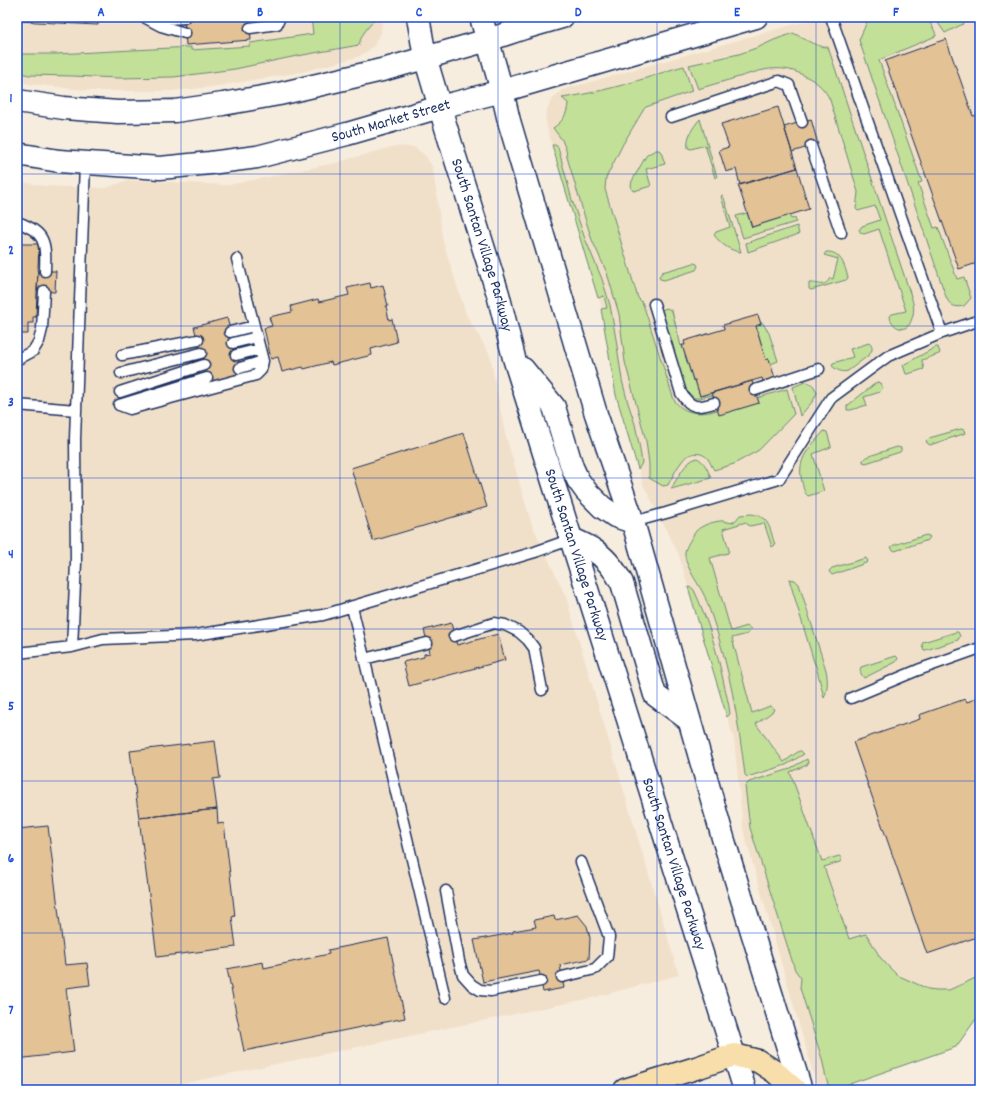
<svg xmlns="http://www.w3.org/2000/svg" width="997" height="1107" font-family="Dekko,sans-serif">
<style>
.built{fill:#f1e0c9}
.green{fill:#c2e097;stroke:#6e887a}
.building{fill:#e3c295;stroke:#1b2f5e}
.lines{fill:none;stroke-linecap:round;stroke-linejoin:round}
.lane-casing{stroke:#1b2f5e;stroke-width:13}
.secondary-casing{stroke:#1b2f5e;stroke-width:25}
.highway-casing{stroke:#1b2f5e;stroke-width:25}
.lane{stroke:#fff;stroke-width:10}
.secondary{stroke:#fff;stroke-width:22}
.highway{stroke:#f8deab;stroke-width:22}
.grid{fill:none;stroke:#1d4ed8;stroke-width:1;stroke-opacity:0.55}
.labels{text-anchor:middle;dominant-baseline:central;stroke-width:3;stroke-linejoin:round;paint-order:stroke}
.street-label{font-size:16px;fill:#1b2f5e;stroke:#fff}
.neatline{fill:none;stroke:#1d4ed8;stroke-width:1.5}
.grid-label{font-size:13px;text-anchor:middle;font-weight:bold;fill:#1d4ed8}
</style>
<rect width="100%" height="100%" fill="#f7eddf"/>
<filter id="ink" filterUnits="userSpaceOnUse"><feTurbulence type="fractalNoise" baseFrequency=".025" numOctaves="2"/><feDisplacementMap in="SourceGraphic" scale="8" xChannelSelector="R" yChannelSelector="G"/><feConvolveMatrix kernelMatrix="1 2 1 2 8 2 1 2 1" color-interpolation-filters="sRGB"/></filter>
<g filter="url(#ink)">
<path class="built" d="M17 17H381L382 23 381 32 378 40 376 38 375 45 368 51 358 57 302 72 212 87 173 91H93L28 84 17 80Z
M825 17H980V1018L976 1019 956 1047 832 1090H818L743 830 734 740 678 553 643 484 616 395 601 306 548 132 545 118 547 109 551 101 556 95 562 90 791 25Z
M395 146 414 147 426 156 433 168 443 241 466 314 490 355 505 433 531 522 566 597 679 975 596 997 162 1088 146 1090H17V181L45 186 106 188 128 180 228 185 335 163Z"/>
<path class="green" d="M311 17H373L374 21C367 28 361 35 359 45L292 57 235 69 174 77 118 78 72 76 29 75 17 72V54H56L191 47V50L250 46V43L313 34Z
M869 17H927C930 24 935 29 936 36L879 60 922 182 918 183 934 228 938 227 957 279 964 277 971 298 964 306C955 308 950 306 946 297L859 40Z
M934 17H962L965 22 963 24 945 33Z
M793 33C804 38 815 47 828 47L911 296C914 305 915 312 911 321 911 321 909 326 908 326 901 333 890 324 890 316L892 314 906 311 879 229 864 234 861 233 859 230 862 226 880 220 875 206 858 211 856 209 858 192 830 100C825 89 817 82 807 77 782 63 764 69 739 77 725 81 711 85 698 89L689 65 739 54 759 47 774 40Z
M684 66 692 91 646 107 644 109 623 144 606 178 605 189 638 298 642 302 644 307 674 400C683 413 696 414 710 412L787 389 794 414 759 450 734 464 714 470C712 467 710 462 708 459 702 451 689 452 683 460 677 467 673 476 668 485L663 486 649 478V464L646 441 625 362 619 314 607 273 592 240 585 218 567 157 566 150 562 140 553 128C563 121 567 115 568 103L562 98C589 94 617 87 643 79 657 75 670 69 684 66Z
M700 119 717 177 715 178 705 145 691 149 688 148C686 137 693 127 700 119Z
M552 145H555L558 147 572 200 584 236 602 279 610 305 616 339 622 380 628 403 635 424 639 444 642 462 641 465 638 469 616 395 601 309 607 308 604 296 598 298Z
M656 150H659L661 152 665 164 646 169 651 186 634 191 632 190 631 185 632 181 646 156 648 154Z
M723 195 741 252C730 251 721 244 714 235L716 232 730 227 721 196Z
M747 213 752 227 789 215 791 219 795 218 796 222 743 238 736 216Z
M797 226 799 234 748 252 746 243Z
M826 252C841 251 845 266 848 278L846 280 811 290 809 289V283C818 282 824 289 830 278L833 279 838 259 824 255Z
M694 263 697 264 698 266 696 270 664 280 660 279 659 277 662 272Z
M667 308 672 311 681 346 682 345 693 380H695L700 396 712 393 713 395 699 398H694L686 390 683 384 661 310Z
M760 322H762L769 333 778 361 771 364 769 359 766 360 756 326 761 324Z
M869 343 872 346V350L869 355 848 371C842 373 837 370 833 367L832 365 833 363 853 357 850 349Z
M936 347H938L940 353 939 354 922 360V361L924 369 908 374H906L903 365Z
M805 382C812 382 815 387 817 393L813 401 800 416 793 387Z
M877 382 880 383 883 389 880 392 864 397 867 405 851 410H847V406Z
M961 429 964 430 965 433 963 434 930 445 927 443 926 441 929 438Z
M824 431 827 432 831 446V447L813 454 824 491 808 496C804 493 803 487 802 482 796 458 810 448 824 431Z
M897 447 901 448V451L900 452 866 463 863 462V460L866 457Z
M697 458C704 461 708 470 711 478L671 489C677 479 685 461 697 458Z
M751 514C770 516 770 530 775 545L772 547 764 523 750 526 748 525 746 522 723 529 729 550 728 553 710 558 731 631 747 626 751 629 748 634 732 638 752 713 770 706 773 708 774 710 772 712 756 724 784 762 799 751H801L804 754 786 765 747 777 745 775C738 720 730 667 711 614 708 606 706 598 702 591 697 582 683 562 685 552 685 548 693 535 696 531 702 525 712 522 720 521 725 520 729 524 733 522 736 521 738 517 740 515Z
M926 535 929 536 930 537 928 540 895 551 892 549 891 547 894 545Z
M866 558 868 561 866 563 832 575 830 573 829 571 832 568Z
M789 579 795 580 799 584 826 670C828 680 828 689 824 698L816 666 814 662Z
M688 587 692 588 694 590C708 620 717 651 724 684 726 694 729 703 730 714L727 717Z
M956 632H958L960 636 958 640 926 650H924L922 645 923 642Z
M896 656 898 658 896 662 864 678C861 675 859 670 861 667Z
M807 759 808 763 807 765 790 772 822 861 839 856 842 858 840 862 824 867 849 939 865 934 867 935 880 957 887 965 897 975 928 989 937 990H949L980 976V1018L976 1019 956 1047 832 1090H830L826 1078 822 1059 800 988 801 978 795 970 750 828 745 786 749 782 787 770Z"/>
<path class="building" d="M17 17H98V25L17 21Z
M184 17H249L251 40 186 45Z
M946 39 973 116 978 115 980 121V262L959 269 885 61Z
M778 107 797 168 740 185 736 169 726 172 719 150 729 147 721 124Z
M811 119 818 144 792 152 784 127Z
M797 168 809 209 752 227 738 185Z
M18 244H39L36 317H33V323H28V334H17V247H18Z
M38 271H56L55 292 37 291Z
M370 283 371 288 383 285 388 306H386L389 320 392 319 397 342 371 349 372 355 332 365 331 362 304 369 303 367 282 372 278 357 271 359 264 328 272 326 269 317 292 312 291 306 318 299 319 302 349 295 347 288Z
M758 315 761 324 756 326 766 360 769 359 775 378 763 381 762 378 700 396 695 380H693L682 345H685L684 341 724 329 723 325Z
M227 318 242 374 209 383 194 327Z
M752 381 759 403 719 415 712 393Z
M464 433 487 507 373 541 351 468Z
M451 623 457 645 498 634 505 660 409 686 403 662 424 657V654L430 653 424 630Z
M980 697V936L927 954 853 742 920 719 919 715 965 699 967 702Z
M215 741 220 778 213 779 217 809 139 818 130 751Z
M217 809 218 824 224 823 235 916 232 917 236 947 157 957 139 818Z
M48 826 65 965 87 963 90 985 66 988 74 1052 17 1059V829Z
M578 915 587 926 590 938 589 959 560 965 564 988 543 992 539 971 483 982 474 940 513 933V931L536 927 534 920 554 916 555 920Z
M388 938 405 1018 244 1051 227 969 263 962 264 968 329 954 328 950Z"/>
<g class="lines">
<defs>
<path id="lane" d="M144 17 161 26 185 33
M158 17 167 19 184 18
M831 17 942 333
M250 28 277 24 280 17
M671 117 779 81 789 85 802 122
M811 146 841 233
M85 163 75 439 76 563 72 647 103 639 195 635 323 615 535 552 572 539
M17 222C46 232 46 243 45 271
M654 304 681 393C691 409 697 408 714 403
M230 332 254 326
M233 343 257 337
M122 355 198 340
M236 355 260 349
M17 359 20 358 33 351 39 341 42 329 44 291
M240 368 263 361
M121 373 201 353
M755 390 819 369
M120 392 204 365
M17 405 76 410
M119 405 130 409 256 375 261 370 263 361 237 259
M119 405 207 378
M633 522 666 513 779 479 831 398 888 356 942 333 980 320
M352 607 445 998
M454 636 494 623 505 625 519 632 528 640 534 648 542 690
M17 653 72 647
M364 659 427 643
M851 698 918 670 980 648
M446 891 459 961 463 975 472 985 480 990 491 991 541 981
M562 977 595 969 607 957 609 937 581 862"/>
<g id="secondary">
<path id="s1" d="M418 17 425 57 450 141 498 294 514 358 745 1090"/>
<path d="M481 17 502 91 509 121 596 414 633 522 723 838 801 1090"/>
<path d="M17 101 64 108 118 112 175 111 223 104 279 94 386 69 488 40 524 28 562 17"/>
<path id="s2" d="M17 154 59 161 160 168 210 163 257 157 347 134 440 107 502 91 756 17"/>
<path d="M523 369 554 407 572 467 578 480 586 491 602 507 615 516 633 522"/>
<path d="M572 539C579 542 586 545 592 549 605 557 615 570 622 583L655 695 689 720"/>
</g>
<path id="highway" d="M625 1090 696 1068 734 1055 758 1061 775 1072 795 1090"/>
</defs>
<use href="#lane" class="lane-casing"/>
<use href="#secondary" class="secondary-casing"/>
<use href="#highway" class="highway-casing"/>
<use href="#lane" class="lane"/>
<use href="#secondary" class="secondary"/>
<use href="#highway" class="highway"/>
</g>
</g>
<path class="grid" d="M181 17V1090M340 17V1090M498 17V1090M657 17V1090M816 17V1090M17 174H980M17 326H980M17 478H980M17 629H980M17 781H980M17 933H980"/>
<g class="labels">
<g class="street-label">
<text stroke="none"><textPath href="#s2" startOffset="380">South Market Street</textPath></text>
<text stroke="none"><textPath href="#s1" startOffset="237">South Santan Village Parkway</textPath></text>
<text stroke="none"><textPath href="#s1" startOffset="561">South Santan Village Parkway</textPath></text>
<text stroke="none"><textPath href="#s1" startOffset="885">South Santan Village Parkway</textPath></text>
</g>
</g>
<rect width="997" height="1107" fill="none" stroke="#fff" stroke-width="44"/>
<rect x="22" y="22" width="953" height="1063" class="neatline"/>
<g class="grid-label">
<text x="101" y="16">A</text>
<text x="260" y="16">B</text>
<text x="419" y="16">C</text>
<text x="578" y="16">D</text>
<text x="737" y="16">E</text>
<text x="896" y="16">F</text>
<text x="11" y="102">1</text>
<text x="11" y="254">2</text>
<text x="11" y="406">3</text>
<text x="11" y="558">4</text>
<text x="11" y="710">5</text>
<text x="11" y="862">6</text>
<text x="11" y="1014">7</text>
</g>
</svg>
